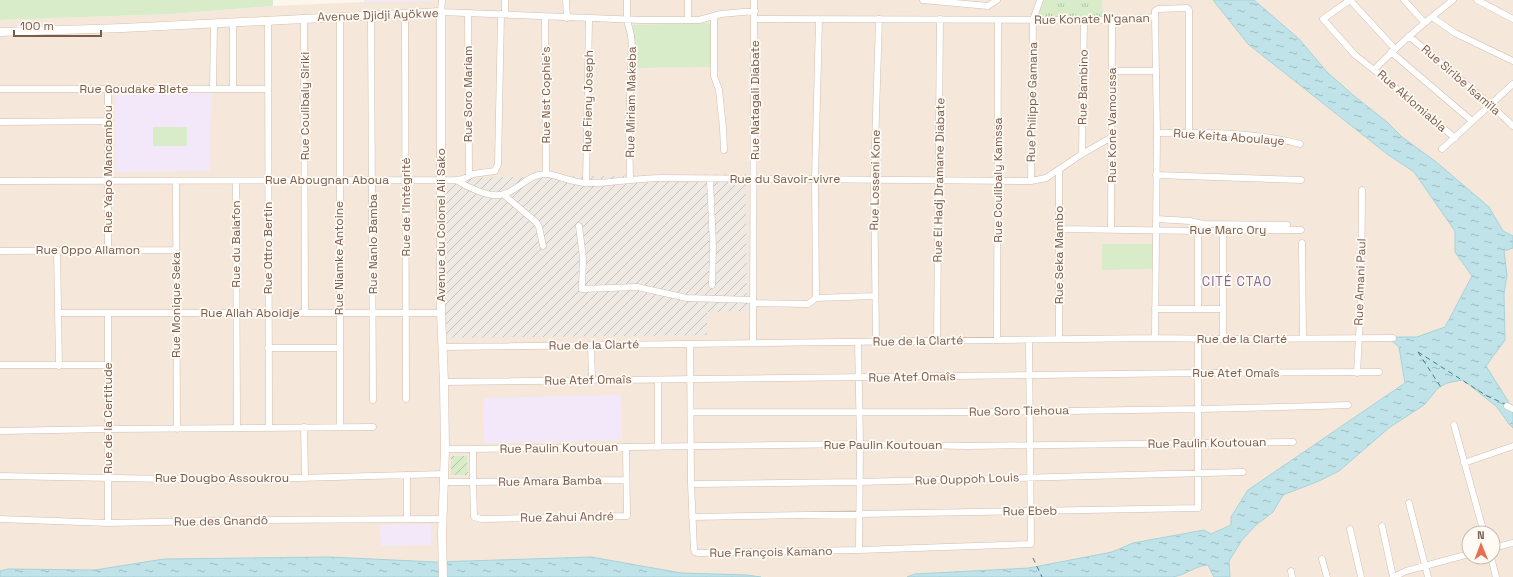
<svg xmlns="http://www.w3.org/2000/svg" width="1513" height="577" font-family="'Space Grotesk',sans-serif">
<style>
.residential{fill:#f5e8da;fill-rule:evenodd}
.industrial{fill:url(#industrial-furrows)}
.education{fill:#f3e8fa}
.grass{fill:#d8ecc9}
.park{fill:url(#park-tufts)}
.garden{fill:url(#garden-furrows)}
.water{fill:url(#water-ripples);stroke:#a5d3da}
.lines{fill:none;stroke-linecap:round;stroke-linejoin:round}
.ferry{stroke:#437c86;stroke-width:1;stroke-dasharray:5 4;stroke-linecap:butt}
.street-casing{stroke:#d1beb0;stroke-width:7}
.secondary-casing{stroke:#d6c0b0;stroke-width:9}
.street{stroke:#fff;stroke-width:6}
.secondary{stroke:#fff;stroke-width:8}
.labels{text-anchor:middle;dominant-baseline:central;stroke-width:3.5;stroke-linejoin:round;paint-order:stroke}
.street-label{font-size:12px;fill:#7a5c4d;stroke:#fffaf3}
.neighbourhood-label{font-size:13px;letter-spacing:1px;fill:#846695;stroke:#fffaf3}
</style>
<defs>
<pattern id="industrial-furrows" width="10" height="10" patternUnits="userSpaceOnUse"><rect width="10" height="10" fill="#efe9e4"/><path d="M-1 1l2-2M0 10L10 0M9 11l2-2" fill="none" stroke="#c7c0bb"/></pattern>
<pattern id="park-tufts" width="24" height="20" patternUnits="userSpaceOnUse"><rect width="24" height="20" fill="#d8ecc9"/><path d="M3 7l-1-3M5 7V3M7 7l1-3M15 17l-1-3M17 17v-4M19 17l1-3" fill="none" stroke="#b4c2a5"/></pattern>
<pattern id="garden-furrows" width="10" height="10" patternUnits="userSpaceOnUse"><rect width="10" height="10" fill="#d8ecc9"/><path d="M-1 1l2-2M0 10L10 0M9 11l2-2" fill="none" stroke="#b4c2a5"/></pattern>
<pattern id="water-ripples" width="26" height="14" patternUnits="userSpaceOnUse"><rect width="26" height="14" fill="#bfe3e8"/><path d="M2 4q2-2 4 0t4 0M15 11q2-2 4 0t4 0" fill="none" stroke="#a0bbbe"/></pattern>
</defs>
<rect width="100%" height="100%" fill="#fdf6ec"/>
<path class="residential" d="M364 0H1213L1248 44 1387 154 1414 172 1455 231V252L1473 276 1445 327 1417 337H1397L1391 340 1399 347 1405 383 1248 490 1231 525 1211 534 1204 530 1133 543 1112 552 1029 568 915 574 907 577H761L747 575 681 573 591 557 448 562 164 559 95 570 8 569 0 571V20L171 14 273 6 364 2Z
M1254 0H1513V236L1503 231 1489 207 1435 161 1402 137 1387 122 1353 95 1327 72 1298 39Z
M1513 248V577H1230L1229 561 1242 540 1256 525 1273 512 1283 495 1319 481 1339 471 1390 427 1424 405 1438 388 1447 383 1462 380 1468 382 1505 340 1504 294 1507 275 1504 251ZM1469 533H1493V557H1469Z
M1208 565 1214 577H1172L1184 574 1199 566Z"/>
<path class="industrial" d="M746 174 747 311 707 312V335L445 338 444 178Z"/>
<path class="education" d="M364 0H434V1L364 2Z
M115 92 211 93 210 171 116 172Z
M621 395 622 440 484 443 483 398Z
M431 524V545L381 546 380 525Z"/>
<path class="grass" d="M0 0H273V6L171 14 0 20Z
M712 23 713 67 630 68 629 25Z
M153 127H187V146H153Z
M1102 244H1153V269L1102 270Z"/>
<path class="park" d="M1044 0H1102L1103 18 1037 17Z"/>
<path class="garden" d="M451 456H467L468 475H451Z"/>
<path class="water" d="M1213 0H1254L1299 39 1327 72 1353 95 1387 122 1402 137 1435 161 1489 207 1503 231 1513 236V248L1504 251 1507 275 1504 294 1505 340 1486 366 1508 401 1513 414V428L1509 424 1497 407 1467 383 1462 380 1447 383 1438 388 1424 405 1390 427 1339 471 1319 481 1283 495 1273 512 1256 525 1242 540 1229 561 1230 577H1214L1208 565C1193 566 1188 575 1172 577H907L915 574 1029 568 1112 552 1133 543 1204 530 1211 534 1231 525V517L1248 490 1405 383 1399 347 1391 340 1397 337H1417L1445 327 1472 276 1455 252V231L1414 172 1387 154 1248 44Z
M329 557 436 562 591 557 681 573 747 575 761 577H0V571L8 569 95 570 164 559Z"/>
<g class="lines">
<path class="ferry" d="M1418 352 1487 396 1505 404
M1418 352 1442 389
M1033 558 1042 577"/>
<defs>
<path id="street" d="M442 0 441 12 641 20H699L721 14 755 11
M505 0V14
M566 0 567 18
M627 0V20L631 35 632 48 629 123 630 180
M688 0V20
M923 0 988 6 997 0
M1350 0 1323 19 1355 55 1374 70
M1350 0 1395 49
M1404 0 1424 22
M1453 0C1425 22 1399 44 1374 70L1455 138
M1477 0 1513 19
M468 13 469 175
M405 14 406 399
M371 15 373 400
M714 16V76L719 90 723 128 724 150
M340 17V427
M545 17 546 174
M1155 17V11L1158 9 1187 8 1189 10V132
M1432 17 1455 33 1513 61
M304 18 305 313
M755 19 1112 20 1155 17 1157 133 1155 338
M268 20 269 428
M1409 36C1444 66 1480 94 1513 126
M1391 52 1472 121
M1112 71H1156
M0 89H268
M213 89 214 23
M233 89V22
M0 122 109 121
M1157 133C1202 132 1257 132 1300 144
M1442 149 1513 84
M1082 154 1084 20
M1059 170V339
M1156 175 1301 180
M456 180C467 187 491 199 504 194 519 190 529 173 547 174 560 176 572 182 585 183 610 184 635 178 660 178 784 180 908 179 1031 181L1046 178 1082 154 1112 137
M710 180 713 246 712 285
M0 181 456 180 463 179 473 174 495 171 498 164 501 14
M176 181 177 429
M236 181 237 428
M1031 181 1033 20 1040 0
M586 183 589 19
M504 195 536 222 539 227 543 246
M1156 219 1190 221 1203 224 1287 225
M579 226 583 258 582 289 637 287 687 298 753 300
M1060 229 1198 231 1301 230
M1111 229 1112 20
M1198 231V309
M1223 231V339
M1302 243 1303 338
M57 250 59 366
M108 250V89
M0 251 176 250
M816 298 815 179 819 20
M753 303 808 304 816 298 875 296
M1155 309H1223
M58 313H441
M997 340 998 20
M937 341 940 19
M858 342 860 444 859 550
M876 342 874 178 879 19
M753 343 754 0
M690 344 691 484 694 549 695 552 699 553 859 550 1031 544 1029 340
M591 345 592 380
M442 347 1155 338 1223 339 1393 338
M268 348H339
M0 365H108
M1357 373 1361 299 1362 190
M658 380V447
M444 382 1197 373 1379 372
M1507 406 1513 409
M691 412C910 413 1129 412 1348 405
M1454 425 1484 533
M304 427 305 478
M0 431 109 429 373 427
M473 449 860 444 967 446 1293 442
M1464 463 1513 446
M407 475V519
M0 476 226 480 444 474
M626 480 473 482 474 517 481 519 627 516 626 447
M445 482H473V449H445
M691 484 859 482 1243 472
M1409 503 1428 577
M692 517 1198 508V339
M0 519 108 523 256 520 443 519
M108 523V313
M1382 526 1393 577
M1350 529 1361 577
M1493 548 1513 543
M1491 557 1496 577
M1322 559 1327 577
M1291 571 1292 577
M1394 577 1406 571 1469 554"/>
<path id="secondary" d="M0 32 123 28 441 12V313L444 382 445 449 442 534 443 577"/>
</defs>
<use href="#street" class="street-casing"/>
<use href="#secondary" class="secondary-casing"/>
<use href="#street" class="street"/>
<use href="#secondary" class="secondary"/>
</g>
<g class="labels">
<g class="street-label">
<text transform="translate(378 15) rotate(-2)">Avenue Djidji Ayökwe</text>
<text transform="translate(1092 19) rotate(-1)">Rue Konate N'ganan</text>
<text transform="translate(1461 80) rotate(41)">Rue Siribe Isamïla</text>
<text transform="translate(1083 87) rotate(-89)">Rue Bambino</text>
<text x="134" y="89">Rue Goudake Blete</text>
<text transform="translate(468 94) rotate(-90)">Rue Soro Mariam</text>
<text transform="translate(546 95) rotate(-90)">Rue Nst Cophie's</text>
<text transform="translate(755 100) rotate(-90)">Rue Natagali Diabate</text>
<text transform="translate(588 101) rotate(-89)">Rue Fieny Joseph</text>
<text transform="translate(1412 101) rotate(41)">Rue Aklomiabla</text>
<text transform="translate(631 102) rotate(-89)">Rue Miriam Makeba</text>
<text transform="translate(1032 102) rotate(-89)">Rue Philippe Gamana</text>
<text transform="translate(305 106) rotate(-90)">Rue Coulibaly Siriki</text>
<text transform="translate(1112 125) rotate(-90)">Rue Kone Vamoussa</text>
<text transform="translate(1229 137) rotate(4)">Rue Keita Aboulaye</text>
<text transform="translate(108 169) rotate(-90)">Rue Yapo Mancambou</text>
<text x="785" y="179">Rue du Savoir-vivre</text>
<text x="327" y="180">Rue Abougnan Aboua</text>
<text transform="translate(875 180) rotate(-89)">Rue Losseni Kone</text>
<text transform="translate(939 180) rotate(-89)">Rue El Hadj Dramane Diabate</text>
<text transform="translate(998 180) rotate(-90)">Rue Coulibaly Kamssa</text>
<text transform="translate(406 207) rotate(-90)">Rue de l'Intégrité</text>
<text transform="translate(441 225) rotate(-90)">Avenue du Colonel Ali Sako</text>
<text x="1228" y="230">Rue Marc Ory</text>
<text transform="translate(236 244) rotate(-90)">Rue du Balafon</text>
<text transform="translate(373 244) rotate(-90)">Rue Nanlo Bamba</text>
<text transform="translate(268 248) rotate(-90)">Rue Ottro Bertin</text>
<text x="88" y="250">Rue Oppo Allamon</text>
<text transform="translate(1059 255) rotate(-90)">Rue Seka Mambo</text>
<text transform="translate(339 258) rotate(-90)">Rue Niamke Antoine</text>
<text transform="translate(1360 282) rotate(-88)">Rue Amani Paul</text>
<text transform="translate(176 305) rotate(-90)">Rue Monique Seka</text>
<text x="250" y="313">Rue Allah Aboidje</text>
<text x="1242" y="339">Rue de la Clarté</text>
<text transform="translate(918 341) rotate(-1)">Rue de la Clarté</text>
<text transform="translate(594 345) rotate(-1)">Rue de la Clarté</text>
<text x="1236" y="373">Rue Atef Omaîs</text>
<text transform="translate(912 377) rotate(-1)">Rue Atef Omaîs</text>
<text transform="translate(588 380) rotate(-1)">Rue Atef Omaîs</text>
<text transform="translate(1019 411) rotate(-1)">Rue Soro Tiehoua</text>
<text transform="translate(108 418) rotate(-90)">Rue de la Certitude</text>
<text transform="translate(1207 443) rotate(-1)">Rue Paulin Koutouan</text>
<text x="883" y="445">Rue Paulin Koutouan</text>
<text transform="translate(559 448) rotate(-1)">Rue Paulin Koutouan</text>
<text x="222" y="478">Rue Dougbo Assoukrou</text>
<text transform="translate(967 479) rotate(-2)">Rue Ouppoh Louis</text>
<text transform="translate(550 481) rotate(-1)">Rue Amara Bamba</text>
<text transform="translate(1030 511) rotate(-1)">Rue Ebeb</text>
<text transform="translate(567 517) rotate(-1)">Rue Zahui André</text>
<text transform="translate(221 521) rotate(-1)">Rue des Gnandô</text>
<text transform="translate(771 552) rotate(-1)">Rue François Kamano</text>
</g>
<g class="neighbourhood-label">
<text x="1237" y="281">CITÉ CTAO</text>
</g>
</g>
<g transform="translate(1481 545) rotate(359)"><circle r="19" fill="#fffaf3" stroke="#cabbb1"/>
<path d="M0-3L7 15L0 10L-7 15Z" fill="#e76f51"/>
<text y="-6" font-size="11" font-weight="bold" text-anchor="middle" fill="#7a5c4d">N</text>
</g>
<path d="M14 30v6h87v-6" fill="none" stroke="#7a5c4d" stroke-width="2"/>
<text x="20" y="30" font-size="12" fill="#7a5c4d" stroke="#fffaf3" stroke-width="3" paint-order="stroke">100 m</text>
</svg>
